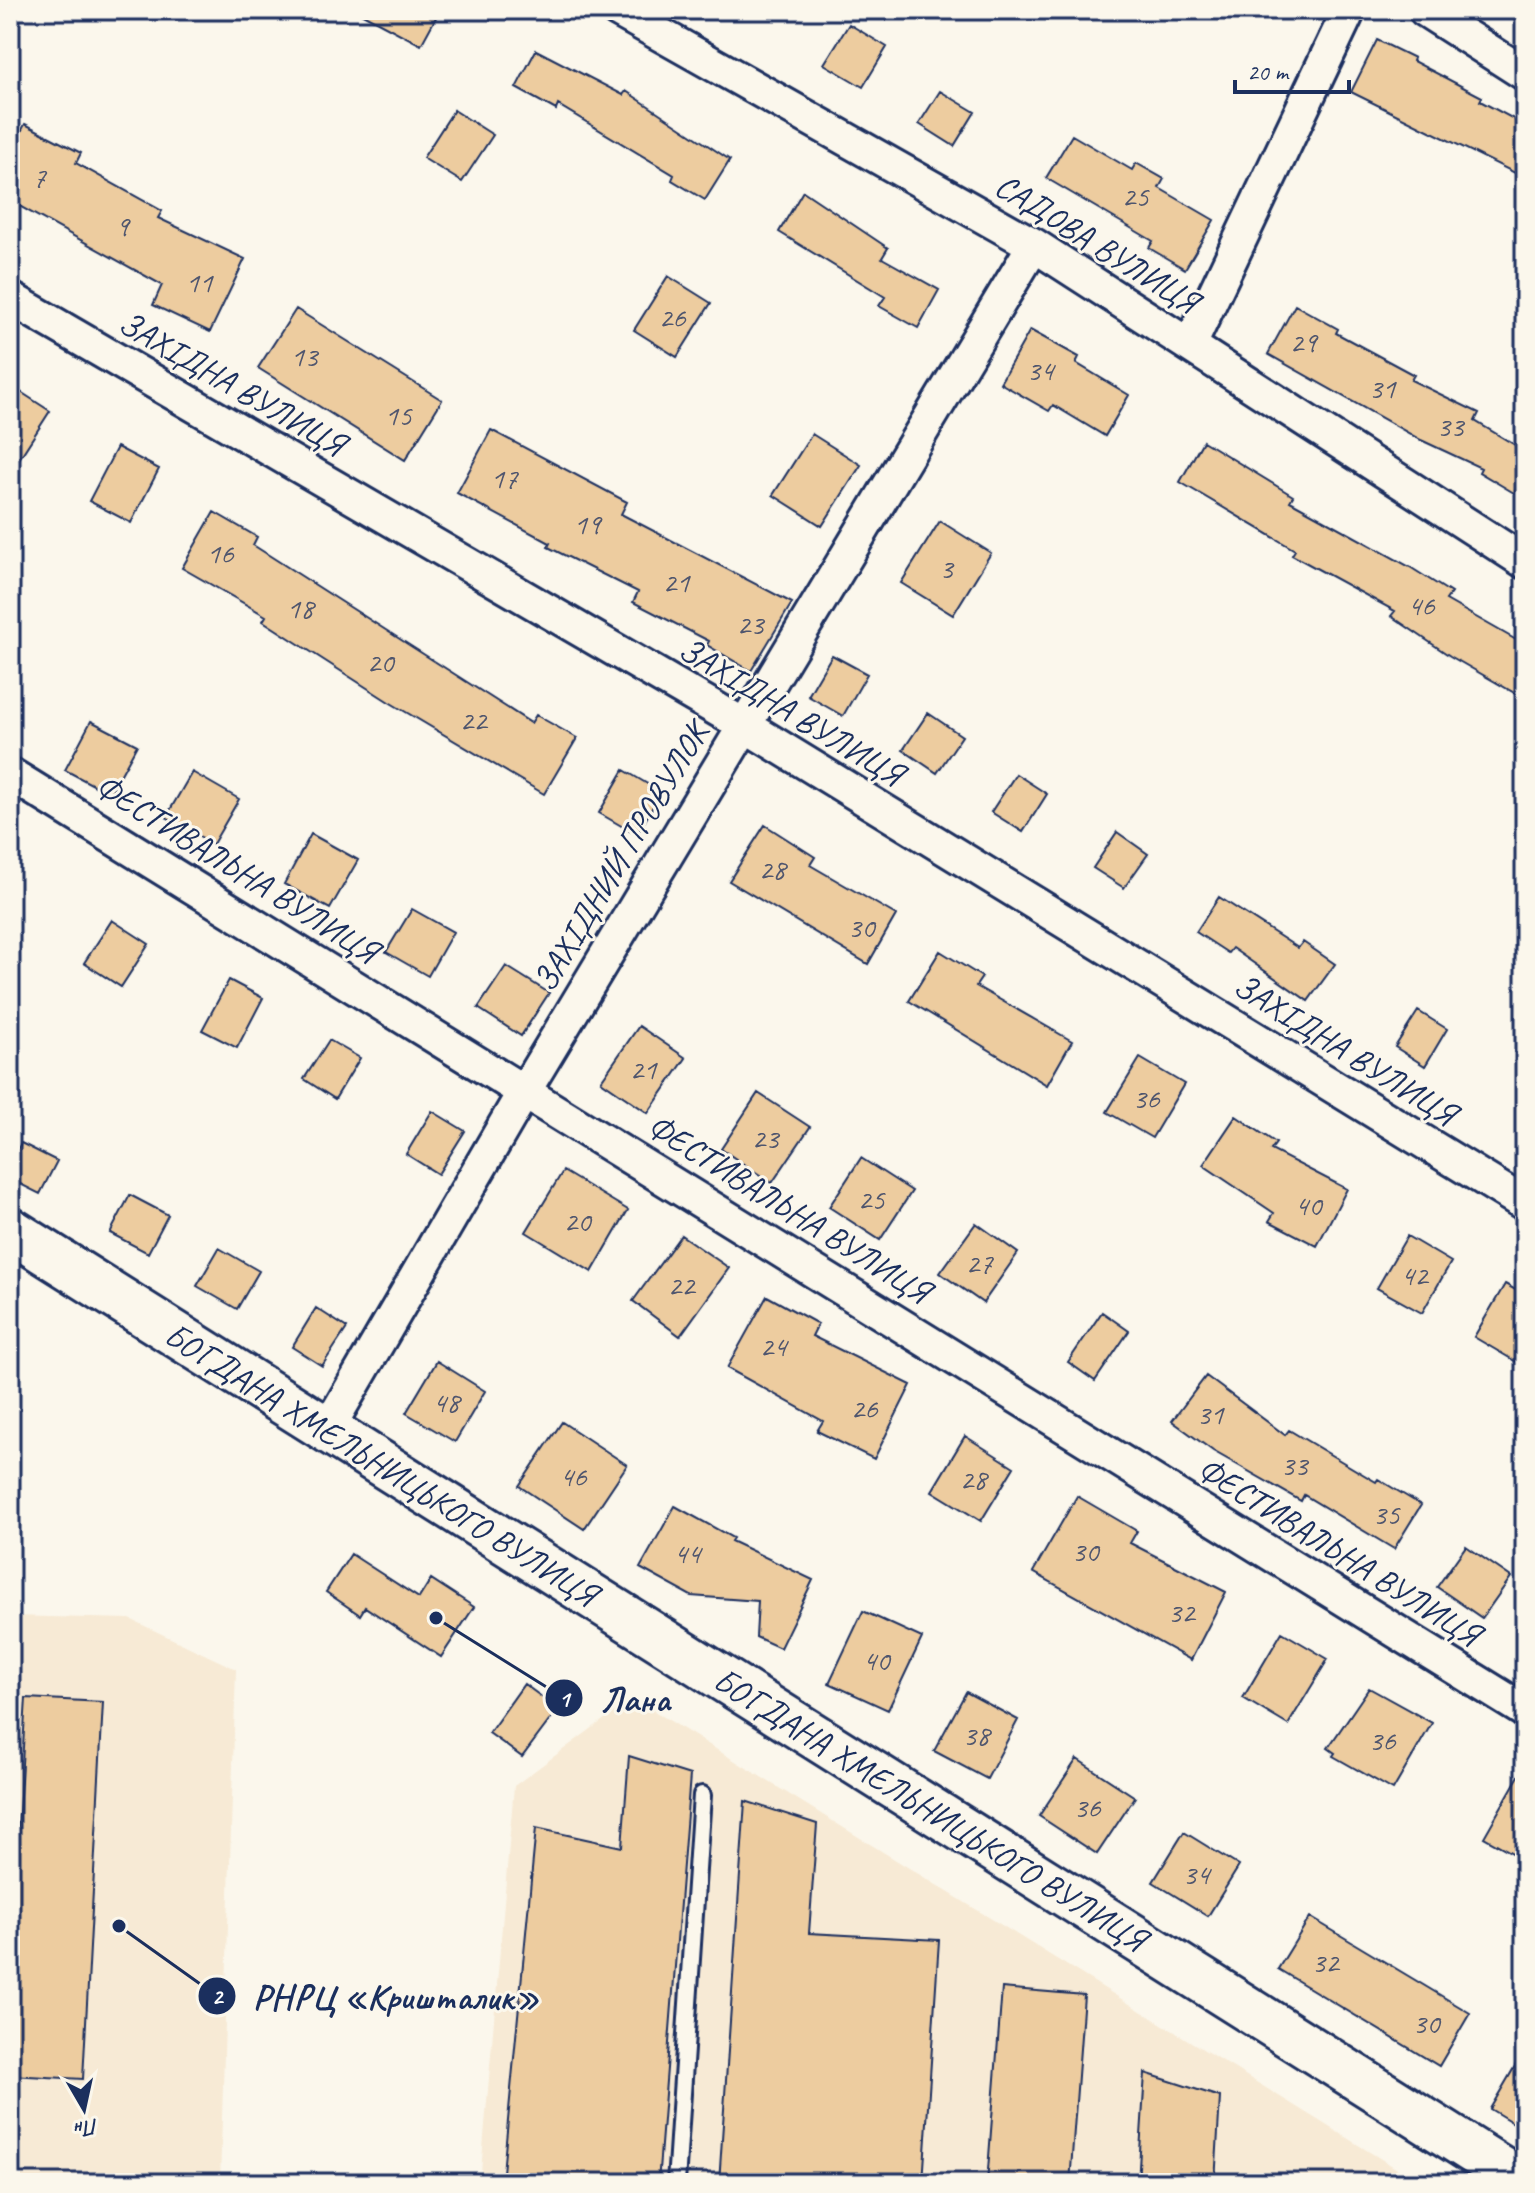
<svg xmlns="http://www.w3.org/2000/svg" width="1535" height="2193" font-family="Caveat,sans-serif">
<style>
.built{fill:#f7ead5}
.building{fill:#edcc9f;stroke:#1b2f5e;stroke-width:2}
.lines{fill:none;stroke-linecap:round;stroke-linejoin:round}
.lane-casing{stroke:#1b2f5e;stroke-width:22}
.street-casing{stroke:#1b2f5e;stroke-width:38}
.secondary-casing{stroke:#1b2f5e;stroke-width:50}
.lane{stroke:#fbf7ec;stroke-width:16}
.street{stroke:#fbf7ec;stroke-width:32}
.secondary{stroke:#fbf7ec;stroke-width:44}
.labels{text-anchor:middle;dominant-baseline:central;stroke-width:6;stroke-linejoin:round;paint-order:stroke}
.number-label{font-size:30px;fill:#50566e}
.street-label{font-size:34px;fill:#1b2f5e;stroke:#fbf7ec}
.leader{fill:none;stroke:#1b2f5e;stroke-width:3}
.callout-dot{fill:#1b2f5e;stroke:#fbf7ec;stroke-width:3}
.mark-label{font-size:24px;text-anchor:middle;font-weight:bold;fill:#fff}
.callout-label{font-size:36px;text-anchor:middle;font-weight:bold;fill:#1b2f5e;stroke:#fbf7ec;stroke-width:6;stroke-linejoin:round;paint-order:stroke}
</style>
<rect width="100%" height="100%" fill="#fbf7ec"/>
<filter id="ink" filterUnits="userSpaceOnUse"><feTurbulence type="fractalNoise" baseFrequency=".0125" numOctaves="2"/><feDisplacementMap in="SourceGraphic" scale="16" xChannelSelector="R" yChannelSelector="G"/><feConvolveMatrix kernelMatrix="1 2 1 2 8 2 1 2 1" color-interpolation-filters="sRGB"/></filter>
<g filter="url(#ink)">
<path class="built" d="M10 1616 130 1619 236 1669 220 2183H10Z
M633 1698 1420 2183H480L514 1786Z"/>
<path class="building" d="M355 10H440L421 45Z
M849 24 887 47 863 87 824 64Z
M1377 40 1414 58 1413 61 1482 97 1480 101 1525 125V178L1351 92Z
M536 50 623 95 626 91 730 160 705 200 672 180 674 175 558 105 556 110 516 88Z
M940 91 975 112 954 146 919 124Z
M454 110 493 135 462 182 423 158Z
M25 124 81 153 76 163 162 211 158 218 245 259 210 332 153 305 162 285 10 201V153Z
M1072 135 1132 170 1136 163 1164 179 1159 188 1214 220 1185 269 1149 248 1153 241 1046 178Z
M803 191 888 248 882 258 939 290 918 328 879 306 885 297 779 232Z
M668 276 711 303 677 357 634 330Z
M1295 305 1338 329 1336 333 1414 375 1411 380 1479 413 1475 421 1525 451V475L1514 493 1479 472 1481 468 1421 440 1268 354Z
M296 309 442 400 405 460 258 368Z
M1030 330 1079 357 1076 363 1129 395 1105 436 1053 405 1049 411 1000 383Z
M10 385 50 411 10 473Z
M491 430 627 502 621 514 792 603 751 671 707 645 709 641 633 602 638 592 548 547 550 543 457 493Z
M812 434 861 465 822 526 773 495Z
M1203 441 1293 496 1290 501 1410 567 1451 593 1446 600 1525 645V699L1450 656 1391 616 1395 611 1292 555 1295 550 1180 482Z
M117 447 159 469 131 523 89 501Z
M214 512 257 537 253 545 531 723 536 715 577 738 544 794 389 702 263 621 266 616 182 568Z
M940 521 991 553 953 615 901 583Z
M832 655 867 674 843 716 808 696Z
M928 713 962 736 937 773 903 750Z
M91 721 137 745 110 794 65 770Z
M624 770 661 792 637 835 599 813Z
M192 772 239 799 213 844 166 817Z
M1016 774 1047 794 1023 832 991 812Z
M765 825 815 857 810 865 896 915 868 964 729 881Z
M1117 832 1148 854 1124 888 1093 868Z
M311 834 358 860 330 909 284 884Z
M1219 897 1298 948 1303 942 1335 964 1308 1001 1232 948 1228 953 1196 932Z
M412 909 453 932 428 976 386 952Z
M112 920 149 944 121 987 84 963Z
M940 951 982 977 976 986 1072 1041 1047 1085 909 1001Z
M506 966 549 993 521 1036 478 1008Z
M229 980 263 998 237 1048 202 1030Z
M1418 1011 1447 1029 1425 1066 1395 1047Z
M639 1026 686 1058 648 1113 601 1081Z
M329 1040 360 1058 335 1099 304 1079Z
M1140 1058 1184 1084 1152 1138 1107 1112Z
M758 1093 810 1127 772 1183 721 1149Z
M432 1111 465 1131 438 1174 406 1154Z
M1236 1116 1276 1143 1271 1150 1347 1189 1317 1246 1269 1221 1274 1213 1203 1165Z
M21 1143 57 1161 40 1194 10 1179V1163Z
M861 1158 912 1191 880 1240 829 1207Z
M563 1171 628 1210 592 1272 526 1232Z
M130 1195 168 1215 148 1253 110 1233Z
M976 1223 1018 1253 983 1303 940 1273Z
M681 1235 729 1268 680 1336 633 1301Z
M1407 1236 1451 1262 1422 1313 1377 1288Z
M219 1248 259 1271 237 1309 197 1286Z
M1505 1284 1525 1295V1367L1474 1337Z
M767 1296 818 1324 812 1336 911 1385 874 1459 817 1431 823 1421 727 1368Z
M316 1308 347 1328 322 1366 292 1347Z
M1102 1312 1129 1331 1095 1381 1068 1362Z
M437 1361 485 1391 455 1442 406 1413Z
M1206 1376 1285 1435 1289 1430 1376 1482 1378 1479 1421 1505 1394 1549 1304 1495 1301 1501 1213 1451 1172 1421Z
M562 1422 627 1465 584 1529 519 1486Z
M965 1436 1014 1467 981 1521 932 1491Z
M1077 1496 1137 1531 1130 1543 1226 1592 1191 1660 1033 1572Z
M675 1506 733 1538 731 1541 813 1580 780 1648 756 1637 758 1601 691 1596 640 1568Z
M1466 1546 1511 1577 1482 1618 1437 1587Z
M351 1554 419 1598 431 1579 474 1607 441 1657 365 1607 360 1615 326 1592Z
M863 1611 922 1638 888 1710 829 1683Z
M1282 1632 1328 1659 1288 1725 1243 1698Z
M524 1684 558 1709 522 1757 489 1733Z
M1369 1688 1432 1723 1393 1790 1333 1756 1335 1753 1328 1748Z
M966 1692 1018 1720 987 1779 934 1751Z
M26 1698 103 1702 83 2079 10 2075V1959Z
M629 1756 690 1775 658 2183H502L536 1828 622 1847Z
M1077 1759 1135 1797 1097 1854 1039 1816Z
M1525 1765V1860L1484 1837Z
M745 1801 817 1824 809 1933 939 1940 923 2183H719Z
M1184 1832 1239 1866 1208 1916 1153 1882Z
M1310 1917 1470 2013 1439 2066 1278 1969Z
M1002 1988 1084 1995 1070 2183H987Z
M1525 2049V2130L1490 2109Z
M1145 2073 1220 2097 1215 2183H1138Z"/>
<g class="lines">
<defs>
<path id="lane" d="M676 2183 702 1795"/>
<path id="street" d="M617 10 1034 245 1525 562
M1425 10 1525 74
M10 298 744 725 1525 1204
M1190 345 1349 10
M10 774 1525 1711
M327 1430 525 1090 1034 245"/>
<path id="secondary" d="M10 1230 1524 2183"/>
</defs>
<use href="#lane" class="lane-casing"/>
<use href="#street" class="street-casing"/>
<use href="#secondary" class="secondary-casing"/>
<use href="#lane" class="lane"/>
<use href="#street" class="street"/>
<use href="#secondary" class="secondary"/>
</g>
</g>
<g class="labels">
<g class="number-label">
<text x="39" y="177">7</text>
<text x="1135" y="196">25</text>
<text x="122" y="226">9</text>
<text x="199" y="282">11</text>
<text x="672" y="317">26</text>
<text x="1303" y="342">29</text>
<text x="304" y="356">13</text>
<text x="1040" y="370">34</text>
<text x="1382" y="388">31</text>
<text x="398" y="415">15</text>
<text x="1450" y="426">33</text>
<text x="504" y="478">17</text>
<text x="587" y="524">19</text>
<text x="220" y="553">16</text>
<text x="946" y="568">3</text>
<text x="676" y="582">21</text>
<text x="1421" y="605">46</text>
<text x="300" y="608">18</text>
<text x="750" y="624">23</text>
<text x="380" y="662">20</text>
<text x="473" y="720">22</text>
<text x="772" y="869">28</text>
<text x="861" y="927">30</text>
<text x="643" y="1069">21</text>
<text x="1146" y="1098">36</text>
<text x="765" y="1138">23</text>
<text x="871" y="1199">25</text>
<text x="1308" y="1205">40</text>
<text x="577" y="1221">20</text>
<text x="979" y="1263">27</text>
<text x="1414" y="1275">42</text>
<text x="681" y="1285">22</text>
<text x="773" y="1346">24</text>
<text x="446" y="1402">48</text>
<text x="864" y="1408">26</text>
<text x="1210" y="1414">31</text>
<text x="1294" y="1465">33</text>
<text x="573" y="1476">46</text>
<text x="973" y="1479">28</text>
<text x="1386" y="1514">35</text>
<text x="1085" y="1551">30</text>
<text x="687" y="1553">44</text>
<text x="1181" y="1612">32</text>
<text x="876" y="1660">40</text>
<text x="976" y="1735">38</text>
<text x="1382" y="1740">36</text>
<text x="1087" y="1807">36</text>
<text x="1196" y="1874">34</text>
<text x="1325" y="1962">32</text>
<text x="1426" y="2023">30</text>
</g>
<g class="street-label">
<text transform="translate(1097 243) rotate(32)">САДОВА ВУЛИЦЯ</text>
<text transform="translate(232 383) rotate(30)">ЗАХІДНА ВУЛИЦЯ</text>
<text transform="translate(791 711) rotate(31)">ЗАХІДНА ВУЛИЦЯ</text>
<text transform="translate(620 857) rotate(-59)">ЗАХІДНИЙ ПРОВУЛОК</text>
<text transform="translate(237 868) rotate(32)">ФЕСТИВАЛЬНА ВУЛИЦЯ</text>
<text transform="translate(1345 1049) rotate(32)">ЗАХІДНА ВУЛИЦЯ</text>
<text transform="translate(789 1208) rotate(32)">ФЕСТИВАЛЬНА ВУЛИЦЯ</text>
<text transform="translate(381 1464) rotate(32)">БОГДАНА ХМЕЛЬНИЦЬКОГО ВУЛИЦЯ</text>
<text transform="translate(1339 1551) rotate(32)">ФЕСТИВАЛЬНА ВУЛИЦЯ</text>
<text transform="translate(930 1809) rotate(32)">БОГДАНА ХМЕЛЬНИЦЬКОГО ВУЛИЦЯ</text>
</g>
</g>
<path class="leader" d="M436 1618L564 1698M119 1926L217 1996"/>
<g class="callout-dot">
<circle cx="436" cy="1618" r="8"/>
<circle cx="119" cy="1926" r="8"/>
<circle cx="564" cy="1698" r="20"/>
<circle cx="217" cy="1996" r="20"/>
</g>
<g class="mark-label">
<text x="564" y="1707">1</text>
<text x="217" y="2004">2</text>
</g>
<g class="callout-label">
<text x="635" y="1711">Лана</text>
<text x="396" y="2009">РНРЦ «Кришталик»</text>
</g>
<rect width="1535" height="2193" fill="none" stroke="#fbf7ec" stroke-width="40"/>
<rect x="20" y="20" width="1495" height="2153" fill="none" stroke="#1b2f5e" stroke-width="3" filter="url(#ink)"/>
<g transform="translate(84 2109) rotate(171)" stroke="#fbf7ec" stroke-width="6" paint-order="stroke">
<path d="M0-6L14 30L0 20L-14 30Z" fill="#1b2f5e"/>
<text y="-12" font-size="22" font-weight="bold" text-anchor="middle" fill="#1b2f5e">Пн</text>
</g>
<path d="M1235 80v12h114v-12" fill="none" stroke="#1b2f5e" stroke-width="4"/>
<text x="1247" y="80" font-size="24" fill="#1b2f5e" stroke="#fbf7ec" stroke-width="6" paint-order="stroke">20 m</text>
</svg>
